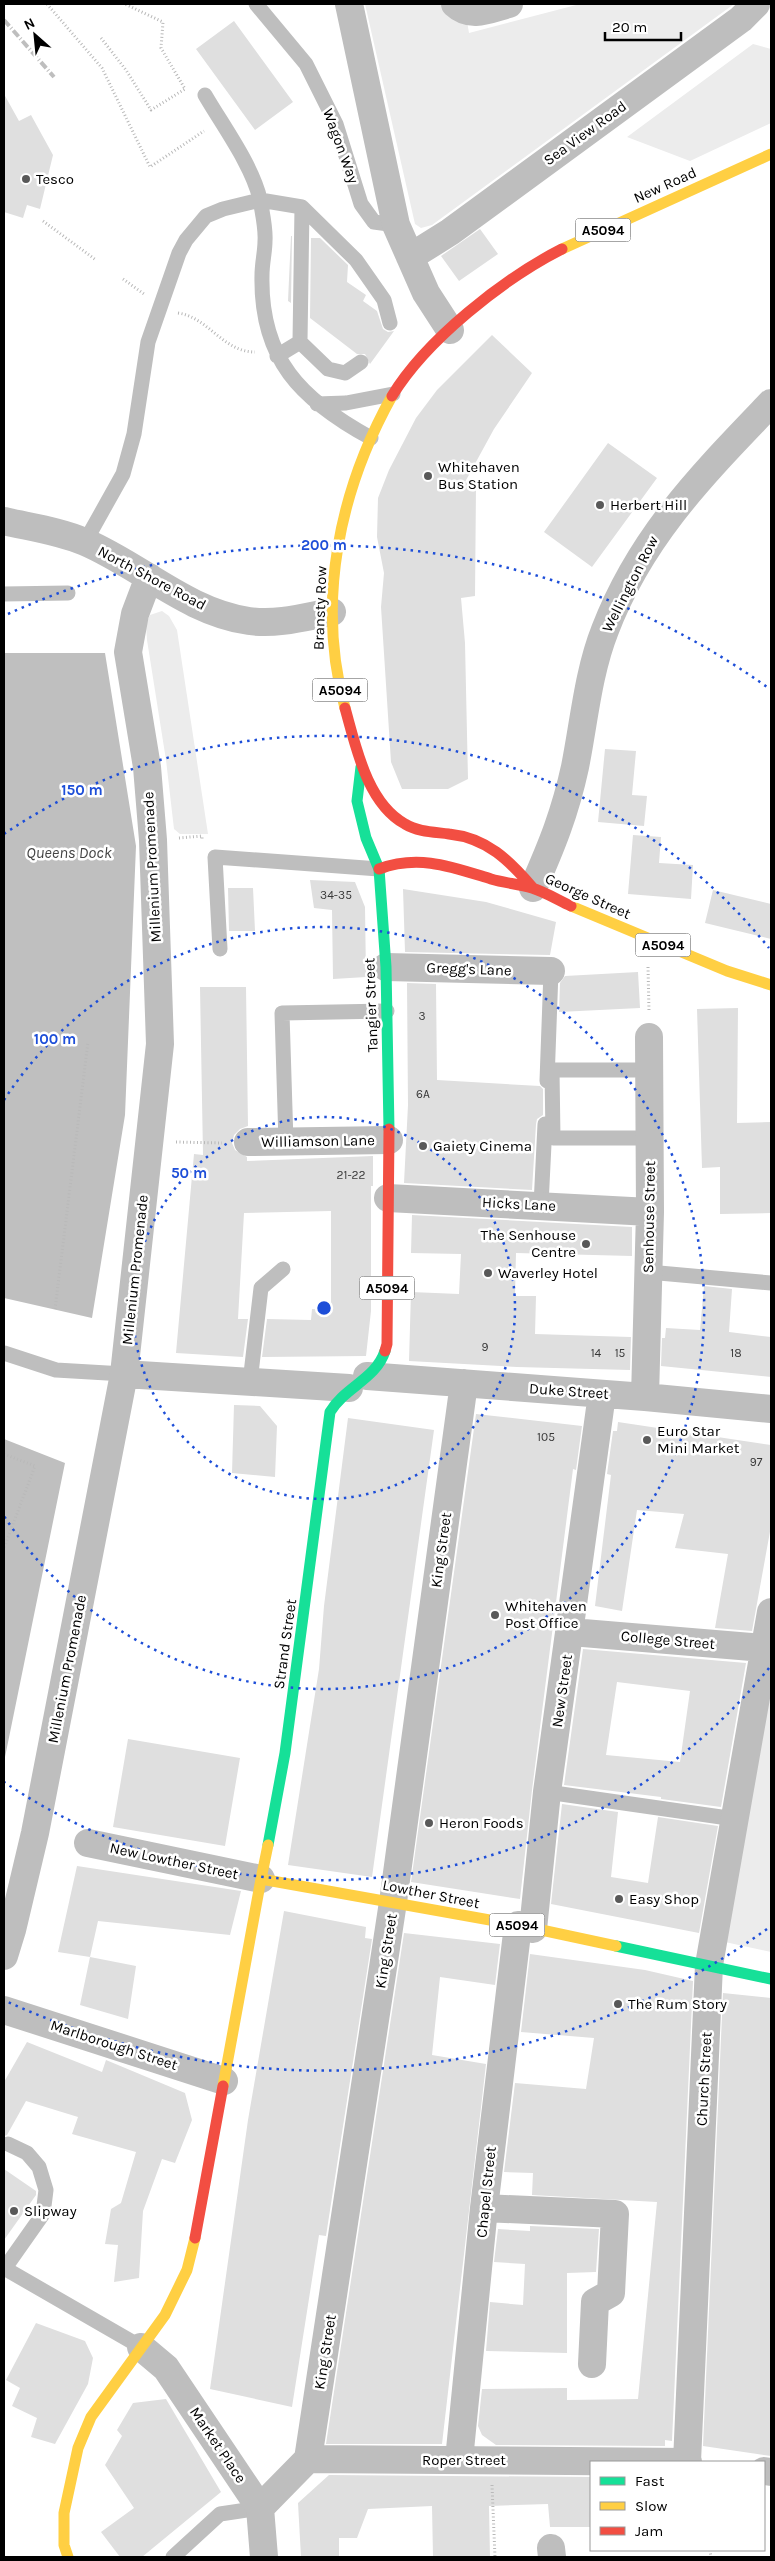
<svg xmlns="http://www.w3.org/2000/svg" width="775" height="2561" font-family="Karla,sans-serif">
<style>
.green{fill:#ececec}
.water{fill:#bfbfbf}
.building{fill:#dfdfdf;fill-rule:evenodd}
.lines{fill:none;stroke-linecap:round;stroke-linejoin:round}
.path{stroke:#b9b9b9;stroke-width:3;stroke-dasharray:1 2.5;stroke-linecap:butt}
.lane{stroke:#bebebe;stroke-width:15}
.street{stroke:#bebebe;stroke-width:28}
.fast{stroke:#16e098;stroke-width:11}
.slow{stroke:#ffcf43;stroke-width:11}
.jam{stroke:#f24e42;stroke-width:11}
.rail{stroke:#bebebe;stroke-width:4;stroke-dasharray:8 2.5 1 2.5;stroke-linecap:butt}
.ring{fill:none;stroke:#1d4ed8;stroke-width:2.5;stroke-dasharray:2.5 5}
.poi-dot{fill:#595959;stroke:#fff;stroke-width:2}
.labels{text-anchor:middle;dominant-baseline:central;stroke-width:5;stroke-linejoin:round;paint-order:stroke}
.number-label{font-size:12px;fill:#383838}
.shield{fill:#fff;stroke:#4c4c4c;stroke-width:1}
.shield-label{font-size:14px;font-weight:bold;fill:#000}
.street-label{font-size:15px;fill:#000;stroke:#fff}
.poi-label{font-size:15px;fill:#000;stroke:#fff;text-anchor:start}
.water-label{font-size:16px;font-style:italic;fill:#444;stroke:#fff}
.centre{fill:#1d4ed8;stroke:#fff;stroke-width:2.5}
.ring-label{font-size:15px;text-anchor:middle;font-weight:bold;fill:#1d4ed8;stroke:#fff;stroke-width:5;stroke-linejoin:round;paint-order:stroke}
</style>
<rect width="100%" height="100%" fill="#fff"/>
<path class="green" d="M365 4H444L467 21 469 33 580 4H734L432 225 421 228 415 224Z
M753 44 771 49V123L690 161 627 137Z
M162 611 169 616 177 630 208 834H180L174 829 166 760 147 640 146 625 150 615Z
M771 1682V1952L725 1942Z"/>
<path class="water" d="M4 653H105L136 846 125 1115 92 1318 4 1298Z
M4 1439 65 1463 4 1762Z"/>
<path class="building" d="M234 21 293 102 255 130 196 49Z
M4 94 19 121 31 115 53 155 40 209 27 205 23 218 4 212Z
M480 229 498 254 459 281 441 256Z
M291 236H292L291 303 288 301Z
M311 238H320L348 265 347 282 366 295 363 301 377 311 383 329 388 332 394 331 370 364 365 354H357L310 318Z
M492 335 532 373 494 429 465 482 476 486 475 596 461 598 465 643 468 779 448 789H402L391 762 381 607 384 573 377 537 378 498 389 470 416 418 437 390Z
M608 443 657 478 592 567 544 532Z
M605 749 636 751 632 795 647 796 644 826 598 822Z
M633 835 661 837 659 863 693 865 691 899 628 894Z
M310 880 355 882 365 907 366 977 333 979 332 910 314 908Z
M228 888H253L255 931H229Z
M403 889 486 902 556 922 550 955 405 952Z
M713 890 771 904V939L705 923Z
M638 972 640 1008 559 1012 560 983 565 976Z
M407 983 436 984 437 1080 540 1086 543 1089V1115L537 1119 536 1124 532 1190 404 1183 408 1105Z
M200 987H246L248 1126 240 1129 234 1135 232 1143 235 1150 247 1157V1161L373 1156V1186H371V1311L366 1356 262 1357 267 1319 311 1320 312 1309 331 1310V1211L244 1213 238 1319H248L243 1357 176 1353 194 1154 203 1155Z
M738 1008 737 1123 771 1122V1213L720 1214V1167L702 1168 697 1009Z
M412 1215 632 1227V1256L516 1253 515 1296H536L535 1334 631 1337 630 1370 517 1367 409 1361 411 1292 459 1294 461 1254 411 1253Z
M704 1286 732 1289 729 1332 771 1337V1377L661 1366 662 1338H665L666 1328 700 1330Z
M234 1405 260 1406 277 1426 275 1477 232 1473Z
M476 1414 582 1426 576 1470 573 1469 532 1790 520 1899 411 1882Z
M348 1418 434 1430 372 1877 288 1865 319 1669 324 1606Z
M618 1422 771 1445V1526L752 1631 715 1628 728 1554 675 1548 684 1514 637 1510 622 1611 595 1606 611 1475 607 1474 613 1431H617Z
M583 1649 746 1663 721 1807 661 1799V1797L564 1785ZM617 1682 690 1691 680 1762 606 1755Z
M128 1739 240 1758 225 1846 113 1827Z
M562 1804 618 1812 611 1877 648 1883 658 1817 718 1826 699 1933 551 1904Z
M77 1866 241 1891 230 1935 98 1921 90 1957 58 1952Z
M284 1911 366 1927 365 1938 372 1939 326 2236 319 2235 292 2407 210 2389 248 2120Z
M404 1933 500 1944 495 1985 440 1977 432 2055 486 2064 442 2444H326Z
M530 1954 645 1970 693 1981 672 2441 665 2440V2446L496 2445 482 2435 478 2426 482 2389 567 2388V2400L638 2399 657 2202 532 2195 533 2173 504 2172 515 2083 586 2089 594 2038 521 2032Z
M90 1957 136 1966 128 2019 80 2005Z
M723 1993 771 1998V2456L703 2446Z
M27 2042 102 2072 106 2060 185 2093 192 2120 175 2163 162 2159 143 2211 139 2278 114 2282 118 2245 105 2244 111 2209 121 2203 136 2152 72 2134 78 2117 26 2101 7 2135 4 2136V2082Z
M4 2169 36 2191V2195L4 2240Z
M530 2226 599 2229 596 2272 567 2273V2353L486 2351 490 2302 523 2305 525 2264 494 2262 498 2229 530 2231Z
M36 2323 85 2341 93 2358 88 2384 55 2444 31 2437 37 2418 12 2406 20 2388 6 2380Z
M166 2399 221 2492 142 2557H120L101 2532 134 2508 105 2465 122 2436 117 2430 133 2403Z
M329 2475 591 2477V2527H550L548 2504 489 2506 490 2557H433L432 2506 368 2509 357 2538H339V2557H301L298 2503Z"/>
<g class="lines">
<path class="path" d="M47 4 102 68 150 167 204 131
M101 38 126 70 151 110 185 89 161 48 163 22 125 4
M43 221 96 260
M123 279 144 294
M178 313C208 317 223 352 255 352
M179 838 202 836V841
M648 967 649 1011
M176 1142 222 1143
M55 1309 88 1042
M4 1454 35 1466 4 1548
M492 2485 495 2557
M710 2550 711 2557"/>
<path class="lane" d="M256 4 306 64 336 124 361 204 374 222 396 225
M205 95C223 126 252 165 260 199 262 212 266 228 265 241 265 252 262 263 262 275 260 359 301 400 371 438
M302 207 356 260 384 300 390 323
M300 342 328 369 345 373 361 362
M317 404 346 403 393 394
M85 542 123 474 134 434 148 342 179 253 186 240 206 216 223 209 260 200 302 207 300 342 277 356
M4 594 68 593
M220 949 215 857 379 869
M649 1070H552L553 1138H649
M547 1081 551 971
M286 1142 282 1013 387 1011
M541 1205 545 1124
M648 1272 771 1283
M4 1353 56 1370 124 1374
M250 1382 261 1288 283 1269
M547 1792 735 1819
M4 2268 141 2347
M5 2268 43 2214 46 2190 39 2167 27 2153 8 2144
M173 2557 220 2514 260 2508"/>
<path class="street" d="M349 4 396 225 426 293 450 330
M455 4C471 19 490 9 509 4
M410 257 450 232 741 19 756 4
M4 521C30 527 60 531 85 542 141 566 187 612 249 621 277 625 305 617 332 612
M533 888C552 845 565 813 575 767 584 722 588 673 605 630 641 536 703 474 771 403
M386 967 551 971
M248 1142 389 1140
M388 1198 650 1212
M124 1374 349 1388
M367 1376 645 1397 771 1409
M645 1397 650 1212 649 1037
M571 1632 764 1648
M88 1843 261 1879
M533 1929 547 1792 602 1394
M4 1956 12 1930 35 1833 124 1374 160 1044 153 840 147 767 128 652 135 614 149 577
M4 2010 224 2081
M484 2208 615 2214 611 2293 595 2302 592 2364
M141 2347 166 2368 260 2508 264 2557
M308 2459 393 1902 464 1383
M459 2460 484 2208 518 1925
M687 2462 709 1965 771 1612
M764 2471 771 2472
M260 2508 308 2459 688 2462
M551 2548 552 2557"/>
<path class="fast" d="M361 767 357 801 366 838 379 869 386 967 389 1129
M268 1845 285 1753 330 1412C345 1387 376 1379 385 1351
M616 1946 771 1979"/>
<path class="slow" d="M562 249 771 154
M345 708C316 602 339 491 392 396
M571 906 727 971 771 985
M268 1845 261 1879 518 1925 616 1946
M223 2086 261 1879
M68 2557 64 2545V2513L78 2448 91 2417 165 2315 187 2270 195 2238"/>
<path class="jam" d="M392 396C426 340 503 279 562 249
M345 708C356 747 367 803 405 824 418 832 435 832 449 834 487 838 509 860 533 888
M379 869C419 854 452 867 491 879 504 883 519 884 532 888 545 892 558 900 571 906
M385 1351 387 1344 389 1129
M195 2238 223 2086"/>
<path class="rail" d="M4 20 54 77"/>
</g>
<g class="ring">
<circle cx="324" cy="1308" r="191"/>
<path d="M4 1100A381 381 0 1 1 4 1516"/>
<path d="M769 1668A572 572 0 0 1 4 1782M4 834A572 572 0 0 1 769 948"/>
<path d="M767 1929A763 763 0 0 1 8 2002M8 614A763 763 0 0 1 767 687"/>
</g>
<g class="poi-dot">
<circle cx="26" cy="179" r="5"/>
<circle cx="428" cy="476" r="5"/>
<circle cx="600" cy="505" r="5"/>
<circle cx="423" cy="1146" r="5"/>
<circle cx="586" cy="1244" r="5"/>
<circle cx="488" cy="1273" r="5"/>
<circle cx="647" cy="1440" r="5"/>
<circle cx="495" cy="1615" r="5"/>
<circle cx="429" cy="1823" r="5"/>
<circle cx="619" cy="1899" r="5"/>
<circle cx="618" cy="2004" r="5"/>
<circle cx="14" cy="2211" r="5"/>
</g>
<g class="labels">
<g class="number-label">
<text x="336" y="895">34-35</text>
<text x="422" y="1016">3</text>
<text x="423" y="1094">6A</text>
<text x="351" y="1175">21-22</text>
<text x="485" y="1347">9</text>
<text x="596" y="1353">14</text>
<text x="620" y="1353">15</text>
<text x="736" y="1353">18</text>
<text x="546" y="1437">105</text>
<text x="756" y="1462">97</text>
</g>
<g class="shield">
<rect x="575.5" y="218.5" width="55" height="23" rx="4"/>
<rect x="312.5" y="678.5" width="55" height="23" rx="4"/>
<rect x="635.5" y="933.5" width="55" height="23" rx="4"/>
<rect x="359.5" y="1276.5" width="55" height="23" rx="4"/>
<rect x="489.5" y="1913.5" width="55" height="23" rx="4"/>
</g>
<g class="shield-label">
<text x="603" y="230">A5094</text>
<text x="340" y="690">A5094</text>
<text x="663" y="945">A5094</text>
<text x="387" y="1288">A5094</text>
<text x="517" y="1925">A5094</text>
</g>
<g class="street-label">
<text transform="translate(585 133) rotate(-36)">Sea View Road</text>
<text transform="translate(341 146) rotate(70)">Wagon Way</text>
<text transform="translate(665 185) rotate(-24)">New Road</text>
<text transform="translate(152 578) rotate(28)">North Shore Road</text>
<text transform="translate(630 584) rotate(-63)">Wellington Row</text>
<text transform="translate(320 608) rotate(-88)">Bransty Row</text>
<text transform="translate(152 867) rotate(-93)">Millenium Promenade</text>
<text transform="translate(588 896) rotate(24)">George Street</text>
<text transform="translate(469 969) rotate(2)">Gregg's Lane</text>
<text transform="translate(371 1005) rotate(-92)">Tangier Street</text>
<text transform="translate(318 1141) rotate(-1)">Williamson Lane</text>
<text transform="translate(519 1204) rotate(3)">Hicks Lane</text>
<text transform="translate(649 1217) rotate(-89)">Senhouse Street</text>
<text transform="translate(135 1270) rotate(-84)">Millenium Promenade</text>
<text transform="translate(569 1391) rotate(4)">Duke Street</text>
<text transform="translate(441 1550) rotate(-82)">King Street</text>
<text transform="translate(668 1640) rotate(5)">College Street</text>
<text transform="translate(285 1644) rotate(-82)">Strand Street</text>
<text transform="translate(67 1669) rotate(-79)">Millenium Promenade</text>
<text transform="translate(562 1691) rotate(-82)">New Street</text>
<text transform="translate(174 1861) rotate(12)">New Lowther Street</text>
<text transform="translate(431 1894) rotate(11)">Lowther Street</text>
<text transform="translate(386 1951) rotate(-81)">King Street</text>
<text transform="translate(114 2045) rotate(18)">Marlborough Street</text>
<text transform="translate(704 2079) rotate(-87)">Church Street</text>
<text transform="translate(486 2192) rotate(-84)">Chapel Street</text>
<text transform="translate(325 2352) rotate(-81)">King Street</text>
<text transform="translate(218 2445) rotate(56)">Market Place</text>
<text x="464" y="2460">Roper Street</text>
</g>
<g class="poi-label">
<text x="36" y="179">Tesco</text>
<text x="438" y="467">Whitehaven<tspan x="438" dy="17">Bus Station</tspan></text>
<text x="610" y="505">Herbert Hill</text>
<text x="433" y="1146">Gaiety Cinema</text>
<text x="576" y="1235" text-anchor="end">The Senhouse<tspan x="576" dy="17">Centre</tspan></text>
<text x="498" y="1273">Waverley Hotel</text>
<text x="657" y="1431">Euro Star<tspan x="657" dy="17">Mini Market</tspan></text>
<text x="505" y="1606">Whitehaven<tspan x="505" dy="17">Post Office</tspan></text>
<text x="439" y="1823">Heron Foods</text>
<text x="629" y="1899">Easy Shop</text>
<text x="628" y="2004">The Rum Story</text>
<text x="24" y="2211">Slipway</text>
</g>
<g class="water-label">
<text x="69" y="852">Queens Dock</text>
</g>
</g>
<circle cx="324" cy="1308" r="8" class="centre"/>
<g class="ring-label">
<text x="324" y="550">200 m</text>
<text x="82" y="795">150 m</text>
<text x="55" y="1044">100 m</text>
<text x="189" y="1178">50 m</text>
</g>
<rect width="775" height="2561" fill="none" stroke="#000000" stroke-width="10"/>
<rect x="590" y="2461" width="175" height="90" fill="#ffffff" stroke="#999999"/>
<rect x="600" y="2477" width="25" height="8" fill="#16e098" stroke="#999999"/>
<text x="635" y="2486" font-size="15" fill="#000000">Fast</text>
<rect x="600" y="2502" width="25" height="8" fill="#ffcf43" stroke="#999999"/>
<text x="635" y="2511" font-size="15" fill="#000000">Slow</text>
<rect x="600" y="2527" width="25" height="8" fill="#f24e42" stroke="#999999"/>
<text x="635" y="2536" font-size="15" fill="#000000">Jam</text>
<g transform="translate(35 35) rotate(333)" stroke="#ffffff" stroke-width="4" paint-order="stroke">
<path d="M0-4L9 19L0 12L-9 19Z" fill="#000000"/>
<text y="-8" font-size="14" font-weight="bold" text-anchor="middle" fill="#000000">N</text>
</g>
<path d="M605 32v8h76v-8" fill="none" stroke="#000000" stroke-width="2.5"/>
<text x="612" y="32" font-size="15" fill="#000000" stroke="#ffffff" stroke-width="4" paint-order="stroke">20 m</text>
</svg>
